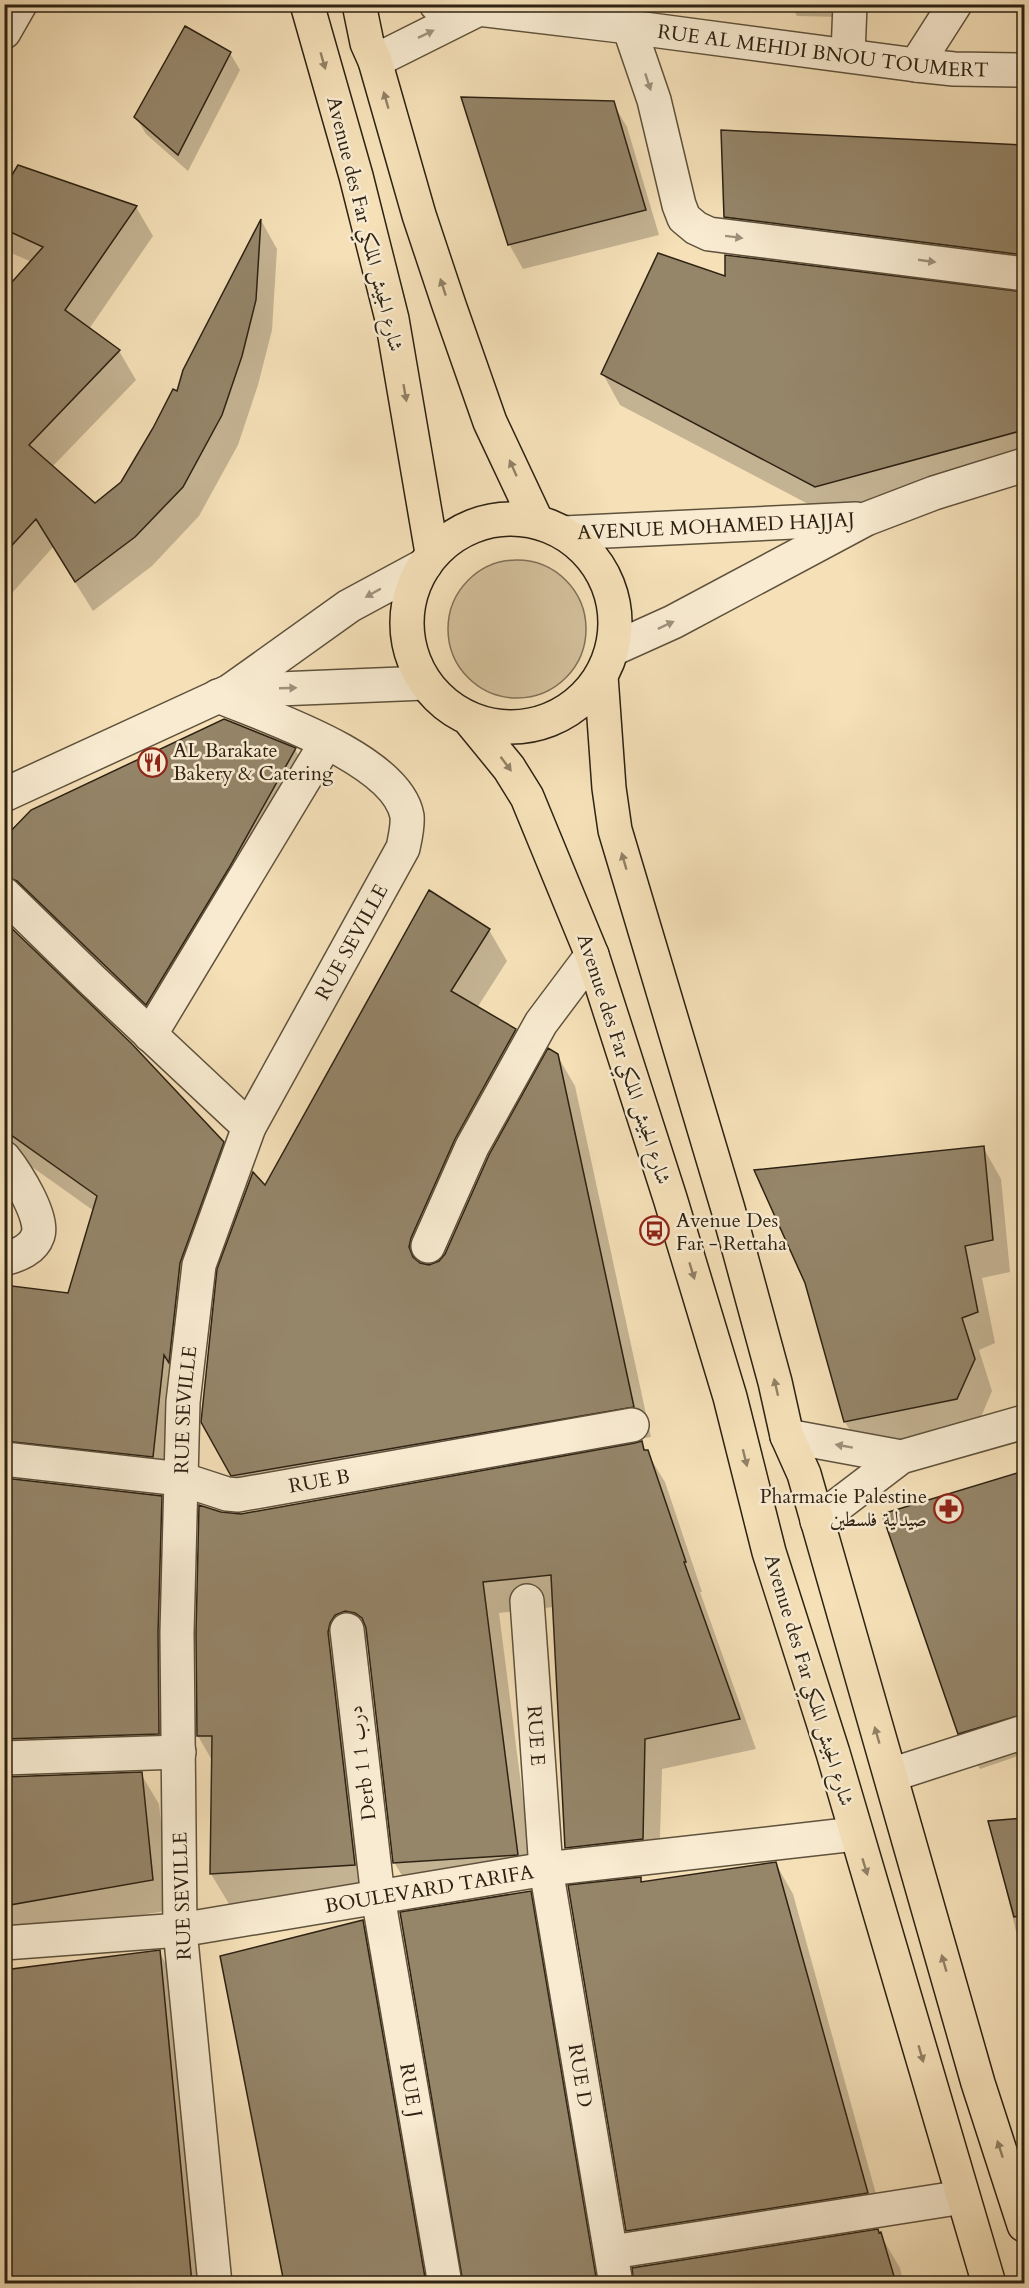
<svg xmlns="http://www.w3.org/2000/svg" width="1029" height="2288" font-family="Cardo,Amiri,serif">
<style>
.green{fill:#d3c09c;stroke:#807158;stroke-width:1.5}
.shadow{fill:#0003}
.building{fill:#958569;stroke:#2d2213;stroke-width:1.5}
.lines{fill:none;stroke-linecap:round;stroke-linejoin:round}
.minor-casing{stroke:#5f523c;stroke-width:36}
.major-casing{stroke:#2d2213;stroke-width:36}
.minor{stroke:#f8ebd1;stroke-width:33}
.major{stroke:#f5e0b8;stroke-width:33}
.oneway{fill:#9d917c}
.oneway2{fill:#918166}
.labels{text-anchor:middle;dominant-baseline:central;stroke-width:5;stroke-linejoin:round;paint-order:stroke}
.street-label{font-size:20px;fill:#2d2213;stroke:#f8ebd1}
.poi-label{font-size:20px;fill:#2d2213;stroke:#f8ebd1;text-anchor:start}
</style>
<rect width="100%" height="100%" fill="#f5e0b8"/>
<filter id="stains"><feTurbulence type="fractalNoise" baseFrequency=".00333" numOctaves="4"/><feColorMatrix values="0 0 0 0 .2 0 0 0 0 .09 0 0 0 0 .02 0 0 0 .5 -.17"/></filter>
<radialGradient id="worn" r=".72"><stop offset=".6" stop-color="#630" stop-opacity="0"/><stop offset="1" stop-color="#630" stop-opacity=".3"/></radialGradient>
<path class="green" d="M448 629a69 69 0 1 1 138 0a69 69 0 1 1-138 0Z"/>
<path class="shadow" d="M680 4H726V6Z
M790 4H850L842 17 797 16Z
M230 53 240 70 188 171 146 134 136 117Z
M613 103 627 127 659 235 523 269 509 244Z
M723 131 1024 147V283L743 247 725 217Z
M4 191 136 207 153 236 89 329 119 351 136 380 52 467 95 505 122 483 178 394 184 371 262 222 277 249 272 330 258 385 238 445 199 516 152 566 93 611 53 547 4 602V293L32 262 4 250Z
M727 278 1024 294V465L833 517 620 405 603 374Z
M295 749 312 780 164 1034 4 917V840Z
M4 923 223 1143 240 1173 197 1294 170 1487 15 1472 4 1479V1286L69 1294 94 1211 4 1147Z
M489 930 507 961 477 1008 515 1030 533 1061 473 1169 429 1267 439 1263 446 1255 557 1055 575 1086 651 1437 250 1506 232 1475 265 1188Z
M983 1147 1001 1179 1010 1272 982 1278 995 1343 979 1350 992 1391 975 1431 863 1453 845 1422 806 1283Z
M641 1443 665 1482 702 1592H700L756 1749 662 1769 659 1870 585 1878 567 1847 554 1607 499 1613 534 1885 412 1893 394 1862 369 1643 362 1642 372 1895 229 1904 211 1874 213 1762 198 1736 221 1513 241 1515Z
M1024 1472V1754L980 1769 959 1733 884 1515Z
M4 1479 161 1497 178 1528 176 1764 11 1773 6 1778 141 1774 159 1804 170 1910 4 1939Z
M1024 1820V1965L990 1823Z
M776 1864 793 1894 884 2223 645 2261 627 2230 641 1879 643 1883Z
M530 1892 549 1926 610 2284H470L466 2260Z
M362 1922 380 1952 437 2284H286L222 1957Z
M159 1952 177 1982 206 2284H4V1972Z
M880 2234 900 2268 904 2284H635L634 2269Z"/>
<path class="building" d="M185 26 231 52 178 155 134 117Z
M461 97 614 101 646 210 508 245Z
M721 130 1024 145V255L724 217Z
M18 165 137 206 65 310 120 350 29 445 95 503 121 482 153 428 173 389 177 391 183 370 261 219 256 300 242 356 222 415 183 487 135 537 75 582 36 519 4 554V291L43 247 4 229V188Z
M658 253 725 276V255L1024 292V430L815 487 601 374Z
M224 719 296 748 229 868 146 1005 17 881 4 876V838L31 810Z
M429 890 490 929 451 991 516 1029 455 1139 411 1238 409 1247 413 1257 420 1263 429 1265 439 1261 445 1254 489 1155 548 1048 558 1054 634 1407 231 1476 201 1422 217 1269 253 1172 265 1185Z
M4 921 131 1043 224 1142 180 1263 169 1363 164 1355 153 1457 4 1441V1285L68 1293 97 1196 4 1130Z
M984 1146 993 1240 965 1246 978 1312 962 1318 975 1359 957 1399 844 1422 805 1283 754 1170Z
M642 1441 644 1450H648L686 1562H684L740 1719 645 1739 643 1839 565 1848 551 1575 483 1582 518 1855 393 1863 366 1628 362 1618 355 1613 345 1611 335 1615 330 1623 328 1632 355 1865 210 1874 212 1736H197L196 1633 199 1505 221 1512 241 1514 635 1443Z
M1024 1471V1714L958 1734 882 1514Z
M4 1478 162 1496 158 1633 159 1734 4 1739Z
M142 1772 153 1880 4 1906V1777Z
M1024 1818V1915L1014 1917 988 1821Z
M776 1862 868 2193 626 2231 568 1885 641 1877V1882Z
M531 1891 597 2283H463L400 1912Z
M363 1920 426 2283H284L220 1956Z
M160 1950 192 2283H10L4 2195V1970Z
M878 2229 879 2233 881 2232 896 2283H634L632 2268Z"/>
<g class="lines">
<defs>
<g id="minor">
<path id="s1" d="M436 4 629 27 916 65 954 69 1024 70"/>
<path d="M629 27 654 100 679 205 684 218 696 228 709 234 1024 274"/>
<path d="M4 32 20 4"/>
<path d="M848 55 850 4"/>
<path d="M375 61 479 9"/>
<path d="M916 65 955 4"/>
<path id="s2" d="M564 533 856 519"/>
<path d="M613 649 673 622 866 519 934 493 1024 465"/>
<path d="M230 691 425 683"/>
<path d="M4 795 230 691 349 606 425 565"/>
<path d="M4 894 91 979 249 1127"/>
<path d="M150 1035 326 743"/>
<path d="M4 1158C16 1173 44 1217 38 1235 33 1250 18 1255 4 1259"/>
<path d="M428 1246 472 1147 541 1023 592 955"/>
<path d="M787 1436 901 1457"/>
<path id="s3" d="M4 1459 181 1479 227 1494 238 1495 632 1425"/>
<path d="M817 1521 901 1457 1024 1422"/>
<path id="s4" d="M527 1601 546 1869 616 2284"/>
<path id="s5" d="M347 1630 378 1897 445 2284"/>
<path d="M4 1758 179 1752"/>
<path d="M891 1775 1024 1732"/>
<path id="s6" d="M4 1943 180 1930 546 1869 855 1834"/>
<path d="M612 2252 963 2197"/>
<path id="s7" d="M215 2284 180 1930 177 1633 183 1402 199 1265 249 1127 403 848C405 838 408 827 407 816 397 759 266 716 218 696"/>
</g>
<path id="major" d="M307 4 356 176 392 319 432 553
M359 4 367 43 375 61 419 215 449 305 490 422 537 522
M407 623a104 104 0 1 1 208 0a104 104 0 1 1-208 0Z
M601 676 609 788 615 830 728 1209 775 1382 787 1436 804 1474 978 2083 1024 2225
M469 719 509 768 527 797 592 955 670 1198 730 1397 769 1552 833 1753 989 2284"/>
</defs>
<use href="#minor" class="minor-casing"/>
<use href="#major" class="major-casing"/>
<use href="#minor" class="minor"/>
<use href="#major" class="major"/>
</g>
<defs><path id="oneway-solid" d="M-6-.8H1V-3.2L6.5 0L1 3.2V.8H-6Z" transform="scale(1.5)"/></defs>
<g class="oneway">
<use href="#oneway-solid" transform="translate(426 34) rotate(-26)"/>
<use href="#oneway-solid" transform="translate(648 82) rotate(72)"/>
<use href="#oneway-solid" transform="translate(734 237) rotate(7)"/>
<use href="#oneway-solid" transform="translate(927 261) rotate(8)"/>
<use href="#oneway-solid" transform="translate(373 593) rotate(151)"/>
<use href="#oneway-solid" transform="translate(666 625) rotate(-25)"/>
<use href="#oneway-solid" transform="translate(288 688) rotate(-2)"/>
<use href="#oneway-solid" transform="translate(844 1446) rotate(-170)"/>
</g>
<g class="oneway2">
<use href="#oneway-solid" transform="translate(323 61) rotate(74)"/>
<use href="#oneway-solid" transform="translate(386 100) rotate(-106)"/>
<use href="#oneway-solid" transform="translate(443 287) rotate(-108)"/>
<use href="#oneway-solid" transform="translate(405 393) rotate(80)"/>
<use href="#oneway-solid" transform="translate(513 468) rotate(-114)"/>
<use href="#oneway-solid" transform="translate(506 764) rotate(53)"/>
<use href="#oneway-solid" transform="translate(624 861) rotate(-106)"/>
<use href="#oneway-solid" transform="translate(692 1271) rotate(73)"/>
<use href="#oneway-solid" transform="translate(776 1387) rotate(-103)"/>
<use href="#oneway-solid" transform="translate(745 1458) rotate(76)"/>
<use href="#oneway-solid" transform="translate(877 1735) rotate(-106)"/>
<use href="#oneway-solid" transform="translate(865 1867) rotate(73)"/>
<use href="#oneway-solid" transform="translate(944 1963) rotate(-106)"/>
<use href="#oneway-solid" transform="translate(921 2054) rotate(74)"/>
<use href="#oneway-solid" transform="translate(1000 2149) rotate(-108)"/>
</g>
<defs>
<symbol id="restaurant-ring" viewBox="-11 -11 22 22"><circle r="9.5" fill="#f8ebd1" stroke="#8f2418" stroke-width="1.5"/><path d="M-5-6h1v4h1v-4h1v4h1v-4h1v5L-1.5 .5V6h-2V.5L-5-1ZM5-6V6H3V1.5H1.5Q1.5-4 5-6Z" fill="#8f2418"/></symbol>
<symbol id="bus-ring" viewBox="-11 -11 22 22"><circle r="9.5" fill="#f8ebd1" stroke="#8f2418" stroke-width="1.5"/><path d="M-5-6H5V4H4V6H2V4H-2V6H-4V4H-5ZM-3.5-4V0h7V-4ZM-3.5 1.2v1.5H-2V1.2ZM2 1.2v1.5H3.5V1.2Z" fill="#8f2418"/></symbol>
<symbol id="pharmacy-ring" viewBox="-11 -11 22 22"><circle r="9.5" fill="#f8ebd1" stroke="#8f2418" stroke-width="1.5"/><path d="M-2-6h4v4h4v4h-4v4h-4v-4h-4v-4h4Z" fill="#8f2418"/></symbol>
</defs>
<g fill-rule="evenodd">
<use href="#restaurant-ring" x="136" y="746" width="33" height="33"/>
<use href="#bus-ring" x="638" y="1214" width="33" height="33"/>
<use href="#pharmacy-ring" x="932" y="1492" width="33" height="33"/>
</g>
<g class="labels">
<g class="street-label">
<text stroke="none"><textPath href="#s1" startOffset="390">RUE AL MEHDI BNOU TOUMERT</textPath></text>
<text transform="translate(365 224) rotate(76)">Avenue des Far شارع الجيش الملكي</text>
<text stroke="none"><textPath href="#s2" startOffset="152">AVENUE MOHAMED HAJJAJ</textPath></text>
<text stroke="none"><textPath href="#s7" startOffset="1380">RUE SEVILLE</textPath></text>
<text transform="translate(624 1059) rotate(72)">Avenue des Far شارع الجيش الملكي</text>
<text stroke="none"><textPath href="#s7" startOffset="876">RUE SEVILLE</textPath></text>
<text stroke="none"><textPath href="#s3" startOffset="320">RUE B</textPath></text>
<text transform="translate(809 1680) rotate(73)">Avenue des Far شارع الجيش الملكي</text>
<text stroke="none"><textPath href="#s4" startOffset="135">RUE E</textPath></text>
<text transform="translate(362 1763) rotate(-97)">Derb 1 درب 1</text>
<text stroke="none"><textPath href="#s6" startOffset="429">BOULEVARD TARIFA</textPath></text>
<text transform="translate(182 1896) rotate(-92)">RUE SEVILLE</text>
<text stroke="none"><textPath href="#s4" startOffset="478">RUE D</textPath></text>
<text stroke="none"><textPath href="#s5" startOffset="465">RUE J</textPath></text>
</g>
<g class="poi-label">
<text x="173" y="750">AL Barakate<tspan x="173" dy="23">Bakery &amp; Catering</tspan></text>
<text x="676" y="1220">Avenue Des<tspan x="676" dy="23">Far - Rettaha</tspan></text>
<text x="927" y="1496" text-anchor="end">Pharmacie Palestine<tspan x="927" dy="23">صيدلية فلسطين</tspan></text>
</g>
</g>
<rect width="1029" height="2288" fill="none" stroke="#f5e0b8" stroke-width="24"/>
<rect x="6" y="6" width="1017" height="2276" fill="none" stroke="#2d2213" stroke-width="3"/>
<rect x="12" y="12" width="1005" height="2264" fill="none" stroke="#2d2213" stroke-width="1.5"/>
<rect width="100%" height="100%" filter="url(#stains)"/>
<rect width="100%" height="100%" fill="url(#worn)"/>
</svg>
